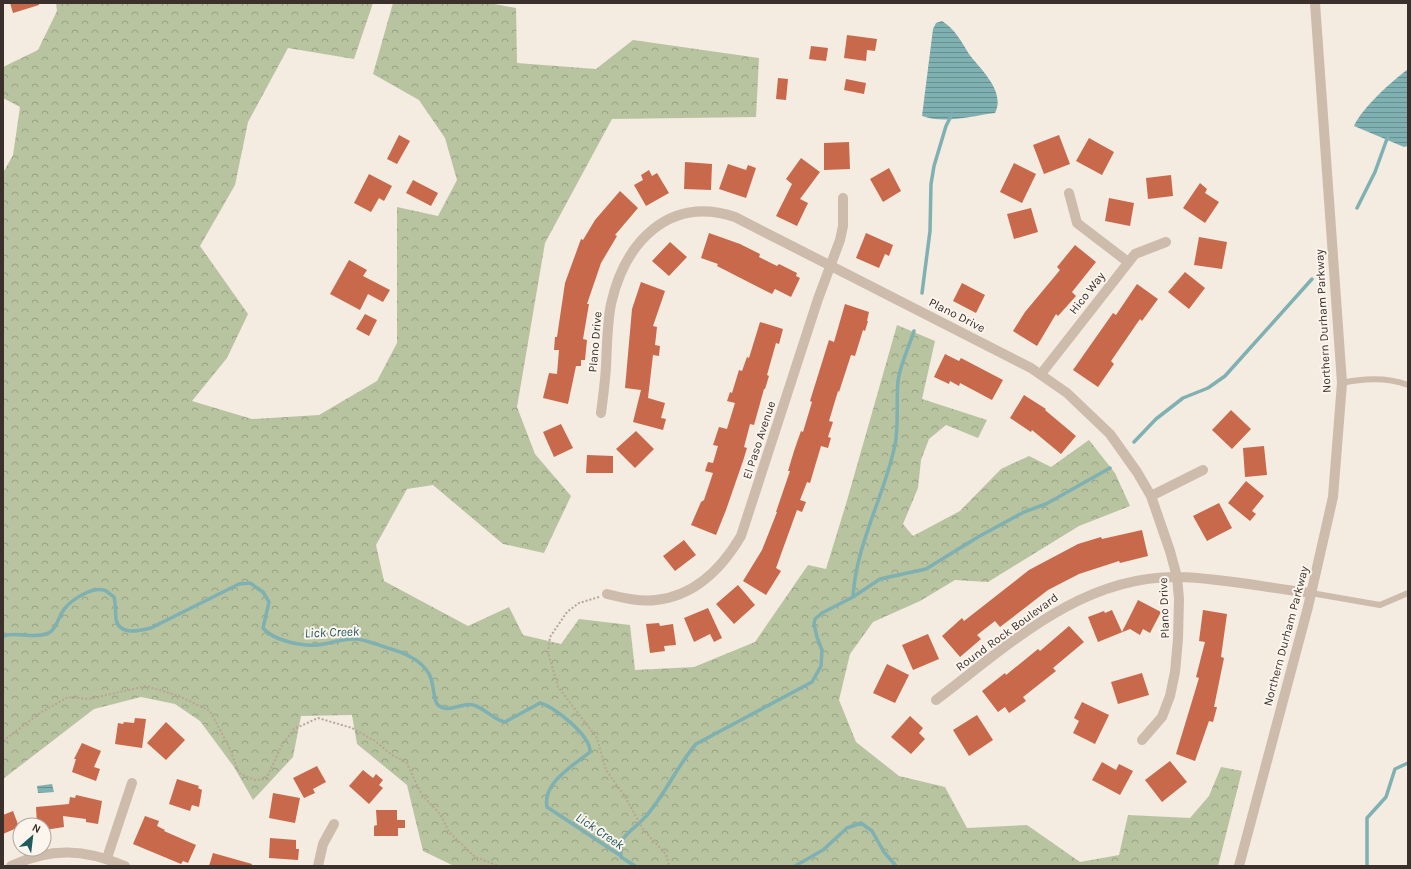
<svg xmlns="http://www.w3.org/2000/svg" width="1411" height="869" font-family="Karla,sans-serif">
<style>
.forest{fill:url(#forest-crowns)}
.water{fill:url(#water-rules)}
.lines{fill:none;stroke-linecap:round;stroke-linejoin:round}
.stream{stroke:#7fb0b2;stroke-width:3.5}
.building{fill:#c8694b}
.path{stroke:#b9a596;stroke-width:2;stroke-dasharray:2 2;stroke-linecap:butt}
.lane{stroke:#cdbbac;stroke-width:6}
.street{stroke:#cdbbac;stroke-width:10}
.labels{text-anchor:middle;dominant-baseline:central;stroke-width:4;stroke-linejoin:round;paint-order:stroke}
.street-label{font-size:12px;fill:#3b302b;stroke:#fbf5ee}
.water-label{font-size:13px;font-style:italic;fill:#1f5a5e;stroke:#fbf5ee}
</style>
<defs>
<pattern id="forest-crowns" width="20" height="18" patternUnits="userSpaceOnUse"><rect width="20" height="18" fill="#b8c4a0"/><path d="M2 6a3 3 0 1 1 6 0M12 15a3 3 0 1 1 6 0" fill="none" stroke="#97a083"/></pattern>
<pattern id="water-rules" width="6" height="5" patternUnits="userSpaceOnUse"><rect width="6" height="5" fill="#7fb0b2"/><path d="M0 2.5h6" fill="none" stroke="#699091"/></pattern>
</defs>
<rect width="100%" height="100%" fill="#f4ebe1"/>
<path class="forest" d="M56 3H373L354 59 288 48 248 122 235 185 200 246 248 314 227 358 192 401 252 419 319 415 377 381 397 343V207L438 216 457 180 445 138 419 100 373 74 393 3H489L516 8 517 63 596 69 633 40 759 58 756 117 612 119 545 243 517 407 535 454 571 496 544 553 503 544 433 485 407 489 376 545 384 581 468 626 509 607 523 635 561 644 579 619 630 625 635 670 694 667 755 642 808 565 826 569 846 504 897 325 935 341 922 399 987 420 978 438 946 425 929 439 921 460 918 488 903 524 913 536 960 511 1001 469 1029 456 1051 467 1089 440 1115 473 1130 506 1079 526 988 582 955 580 920 601 873 622 850 654 839 700 856 742 899 776 945 787 967 828 1027 825 1080 862 1119 855 1128 815 1190 818 1209 796 1221 767 1242 771 1218 866H454L423 851 407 785 357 744 352 715 301 716 293 757 253 800 234 767 200 721 175 704 141 697 94 709 3 779V173L13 155 20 107 3 98V67L38 50 57 11Z"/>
<path class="water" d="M942 21C955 29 961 41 969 54 980 69 1006 91 995 113 972 116 944 124 922 116L933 29 936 23Z
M1408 69V146L1404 147 1354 126C1362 108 1392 81 1408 69Z
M52 784 54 792 38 793 37 786Z"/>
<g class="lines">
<path class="stream" d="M1357 208 1375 172 1388 136
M922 293 930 231 931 184 934 166 946 126 952 114
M1134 442 1156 419 1183 398 1208 388 1225 376 1312 279
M853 597C856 544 884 497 895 445 899 424 896 402 898 381 900 365 909 347 914 331
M3 636C17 631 31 639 46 634 57 631 58 616 65 608 73 599 91 587 104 590 107 591 111 595 114 597 116 604 115 611 116 619 119 636 139 631 151 628L239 584 250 583 263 592 269 602 263 628C274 641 301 646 317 645 330 644 343 638 356 639 368 640 380 646 391 649 411 655 431 665 433 687 434 692 434 701 438 705 448 714 462 702 473 705 485 708 493 720 505 722L540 703C554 706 591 736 590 752 574 765 542 783 547 807L621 856
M635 866 621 857C621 851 619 845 623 839 629 830 640 824 647 815 666 793 677 766 696 744L812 682 821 666 822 650 817 637 814 624 815 619 822 613 853 597 880 579 926 569 978 537 1024 512 1046 504 1110 468
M795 866 823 850 847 828 861 823 872 831 884 852 896 866
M1367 866V818L1386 797 1395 769 1408 763"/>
</g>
<path class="building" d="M10 3H39V5L13 13Z
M847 35 877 39 875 51 867 50 866 61 844 58Z
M811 46 828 48 826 61 809 59Z
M778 78 788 79 786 100 776 99Z
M846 79 866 83 864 94 844 90Z
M399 135 410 141 397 164 387 159Z
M1059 135 1070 164 1044 174 1033 145Z
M1089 138 1114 152 1102 175 1076 161Z
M849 142 850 169 824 170V143Z
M801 158 820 172 800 199 808 203 797 226 776 216 792 184 786 179Z
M685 162 712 164 711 190 684 189Z
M1014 163 1036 174 1022 203 1000 192Z
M728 164 746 170 748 165 756 168 746 198 719 189Z
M889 168 901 191 883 202 870 179Z
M649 170 652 176 657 173 669 193 646 206 634 185 643 180 641 175Z
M369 174 392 186 384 201 379 198 371 212 354 203Z
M1171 175 1173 196 1148 199 1146 178Z
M413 180 438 193 431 206 406 193Z
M1200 183 1207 189 1205 193 1219 202 1205 223 1183 208Z
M620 191 638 208 615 235 617 236 601 263 587 304H589L583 339 587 340 585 360H581V366H576L568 404 543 398 549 373 557 374 559 350H554L555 337H557L565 283 581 239 583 240 595 220Z
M1109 198 1134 203 1130 226 1105 221Z
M1031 208 1038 232 1014 239 1007 214Z
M709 233 740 244 760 254 759 257 777 266 779 264 797 273 796 276 800 278 791 297 775 289 772 294 717 266 718 264 701 258Z
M866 233 893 245 889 256 885 254 879 268 856 258Z
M1199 237 1227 242 1222 269 1194 265Z
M670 242 687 257 669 276 652 261Z
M1075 245 1096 262 1072 292 1076 296 1058 316 1056 314 1037 346 1013 331 1025 312 1060 270 1057 267Z
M349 260 367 270 363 276 390 290 383 302 368 294 360 310 330 294Z
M1185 272 1205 288 1189 309 1168 292Z
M641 282 665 291 653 326 657 327 655 345 660 346 659 356 653 355 648 398 665 403 661 418 666 419 663 430 633 422 641 390 625 388 632 309Z
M962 283 985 295 976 313 953 301Z
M1137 284 1158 299 1142 321 1140 319 1111 361 1114 364 1098 387 1073 370 1113 313 1116 315Z
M845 304 869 312 867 321H868L865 331 863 330 855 356 851 355 839 392 838 391 829 421 833 422 828 437 831 438 828 448 821 446 810 483 807 482 800 500 806 502 802 512 797 510 776 568 781 571 766 595 743 581 762 550 777 512H776L790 471H788L794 451 801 431 803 432 812 402 810 401 824 356 829 340 834 342Z
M365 314 377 320 369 336 356 329Z
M760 322 783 329 779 344 776 343 767 375 769 376 765 389H764L754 425 750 424 744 447 747 448 743 461 726 510 716 535 691 525 701 502 704 500 713 473 705 471 708 462 713 463 718 446 713 445 719 427 727 429 735 403 727 401 730 392 732 393 739 370 742 371 747 357 749 358Z
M945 354 959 361 961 358 1003 380 992 400 960 383 959 386 950 381 949 384 934 377Z
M1024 395 1046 409 1045 410 1076 436 1061 454 1032 430 1031 432 1010 418Z
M1231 410 1251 429 1232 449 1212 430Z
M561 424 573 448 554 457 543 432Z
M636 431 654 449 635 468 616 449Z
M1264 446 1267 475 1245 477 1243 448Z
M587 455 613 456V473H586Z
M1246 481 1264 496 1252 511 1256 514 1250 521 1228 503Z
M1219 503 1232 528 1207 541 1193 516Z
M1142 530 1148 556 1120 563 1119 561 1079 574 1048 590 1000 627 995 621 977 635 981 639 960 657 942 636 962 618 964 621 1029 570 1078 544 1101 537 1102 539Z
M684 540 696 555 675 571 663 556Z
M738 585 755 605 734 624 716 604Z
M1138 600 1161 612 1150 633 1143 629 1140 635 1130 629 1098 642 1088 617 1104 611 1105 613 1112 610 1122 632Z
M708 608 722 638 714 642 710 634 694 642 684 618Z
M1203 610 1227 614 1221 657 1224 658 1214 707H1217L1213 722 1209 721 1195 761 1176 754 1199 678 1196 677 1205 642 1199 641Z
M659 623 660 626 673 624 676 645 664 646 665 651 650 653 646 624Z
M1069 626 1084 642 1053 668 1056 671 1023 697 1026 701 1009 713 1005 707 998 712 982 691 1005 673 1006 675 1038 649 1040 651Z
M928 634 939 659 913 670 902 645Z
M887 664 909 675 895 703 873 693Z
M1142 673 1149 695 1118 704 1111 682Z
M1082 702 1109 715 1095 744 1073 733 1079 721 1074 718Z
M977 715 993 740 969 756 953 730Z
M910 716 923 728 919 733 925 739 911 754 891 737Z
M135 718 146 719 142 748 115 744 118 723 123 724 124 722 134 723Z
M166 722 185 740 166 760 147 743Z
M82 743 101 751 94 767 100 769 96 781 72 772 76 759H74Z
M1170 761 1187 782 1162 802 1145 780Z
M1102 762 1116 770 1119 764 1133 771 1120 795 1092 780Z
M317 766 326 782 313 789 315 793 304 798 293 778Z
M363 770 373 778 376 774 383 780 379 785 383 788 369 804 349 786Z
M177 779 199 786 198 788 202 790 199 807 192 805 190 811 169 804Z
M273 793 300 798 295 823 269 818Z
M76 795 102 801 98 824 86 822V819L63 816 64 827 45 830 44 825H37L36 807 69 804 70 797 75 798Z
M376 810H397V820H405V828H398V836H374V826L377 825Z
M13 811 19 827 3 834V815Z
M145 816 159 821 157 826 165 830 164 831 196 845 188 863 183 861 181 864 133 844Z
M270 838 296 840V849H299L298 860 269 858Z
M213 853 252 864 251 866H209Z"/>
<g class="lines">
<path class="path" d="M599 597 579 603 567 612 550 637 548 652 558 687 597 738 606 770 624 795 644 831 666 854 669 866
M3 741 40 713 68 697 89 699 146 686 179 696 210 711 229 747 239 773 255 780 266 779 282 745 294 729 318 718 352 728 375 741 392 755 406 762 422 795 440 814 449 832 475 857 499 866"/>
<path class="lane" d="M1342 383C1365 378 1386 377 1408 385
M1311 593 1380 605 1408 593"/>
<path class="street" d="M1069 193 1077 223 1128 262
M1041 374 1135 254 1166 242
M601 413C603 398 605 383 606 367 607 346 607 325 611 304 625 242 669 195 735 217L1031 368 1067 393 1110 434 1137 472 1151 496 1170 551 1177 577 1179 599 1178 639 1175 672 1170 696 1162 717 1142 740
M1151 496 1203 470
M607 594C623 598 640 602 656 600 695 596 722 568 741 536L818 299 840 240 843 226V198
M936 700C1009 645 1081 575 1179 577 1223 578 1267 588 1311 593
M107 858 132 783
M11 866C51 847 85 849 125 866
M318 866 323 844 334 824
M1239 866 1308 607 1333 497 1342 383 1315 3"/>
</g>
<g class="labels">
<g class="street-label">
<text transform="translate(1087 293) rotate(-52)">Hico Way</text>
<text transform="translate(957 315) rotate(27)">Plano Drive</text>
<text transform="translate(1323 321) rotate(-93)">Northern Durham Parkway</text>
<text transform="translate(595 342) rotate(-85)">Plano Drive</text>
<text transform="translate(759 440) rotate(-72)">El Paso Avenue</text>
<text transform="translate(1164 608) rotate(-92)">Plano Drive</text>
<text transform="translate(1007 632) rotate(-36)">Round Rock Boulevard</text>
<text transform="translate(1286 636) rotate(-75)">Northern Durham Parkway</text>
</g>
<g class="water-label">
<text transform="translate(332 632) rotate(-2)">Lick Creek</text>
<text transform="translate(600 831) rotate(34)">Lick Creek</text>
</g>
</g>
<rect width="1411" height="869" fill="none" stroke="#3b302b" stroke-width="8"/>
<g transform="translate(32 837) rotate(28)"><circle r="19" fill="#fbf5ee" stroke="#aea6a0"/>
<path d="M0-3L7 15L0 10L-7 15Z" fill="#1f5a5e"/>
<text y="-6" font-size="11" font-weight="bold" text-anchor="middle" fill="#3b302b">N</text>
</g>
</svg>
